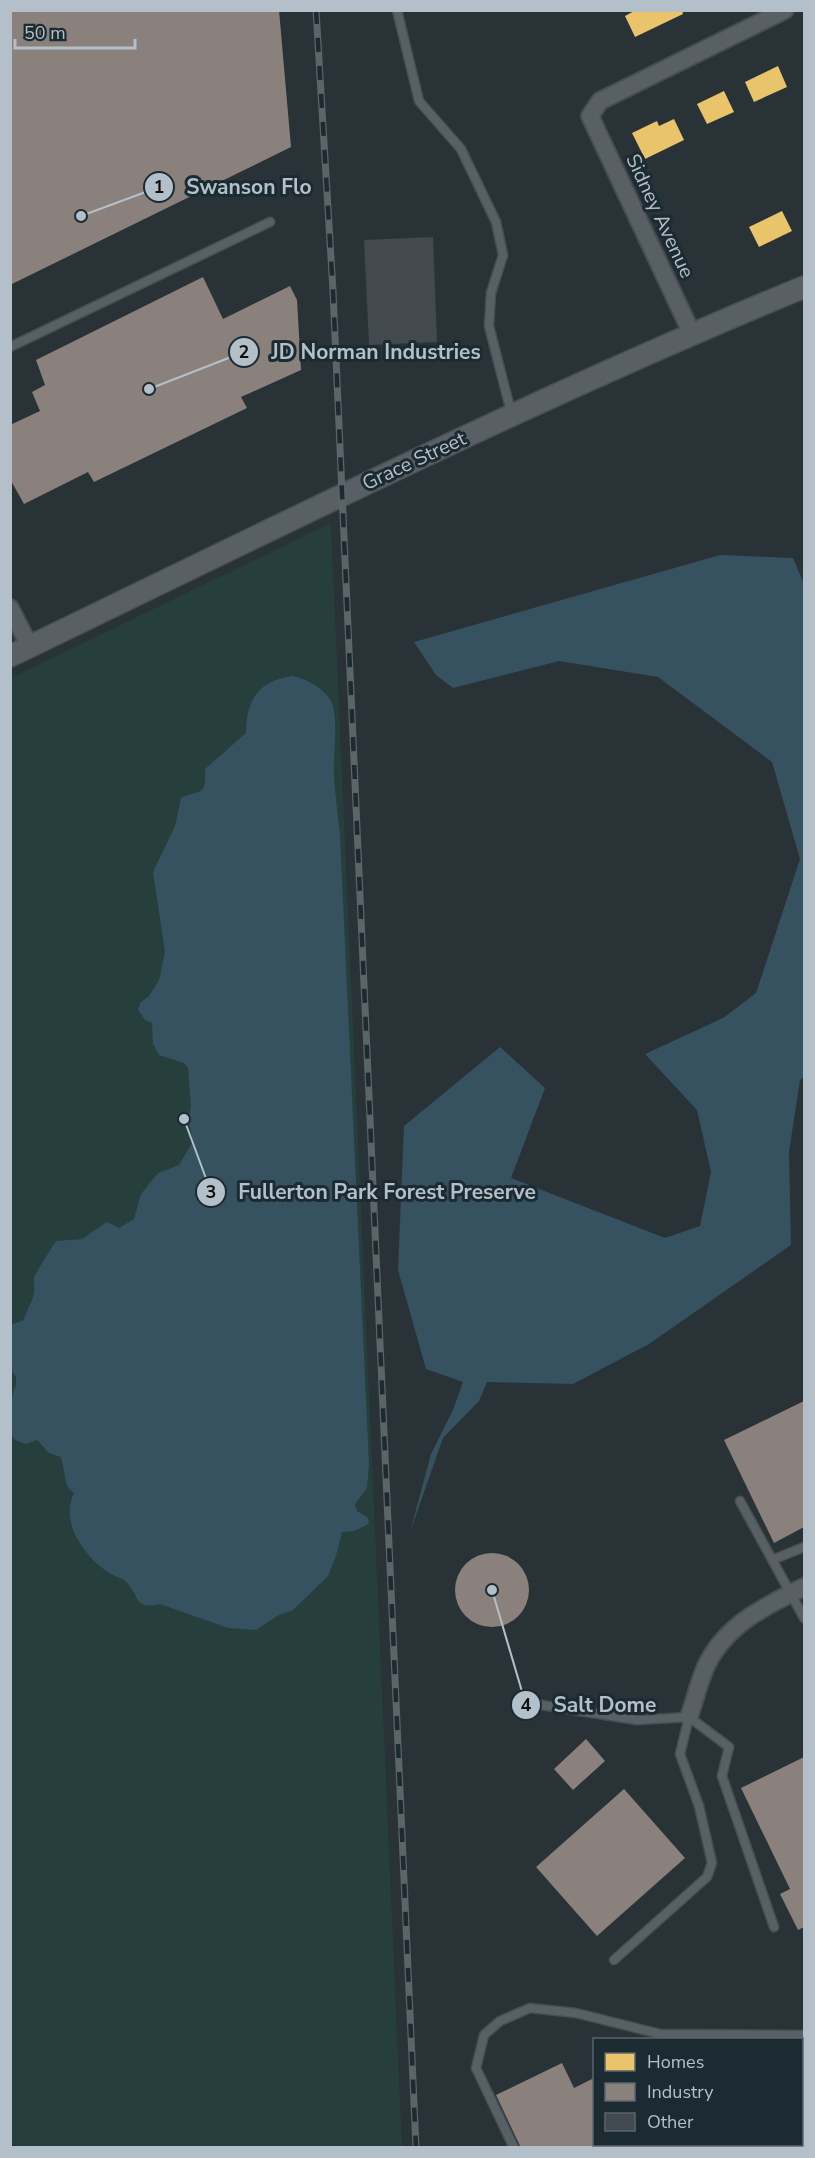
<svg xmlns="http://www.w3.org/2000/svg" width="815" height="2158" font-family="'Nunito Sans',sans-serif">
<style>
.green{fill:#263e3c}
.water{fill:#365160}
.homes{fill:#e9c46a}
.industry{fill:#8a817c}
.building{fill:#424a4f}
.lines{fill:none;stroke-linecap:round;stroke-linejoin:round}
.service-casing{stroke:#474e52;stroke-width:11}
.minor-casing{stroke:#474e52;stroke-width:20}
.tertiary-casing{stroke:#474e52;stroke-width:24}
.service{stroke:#596065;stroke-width:8}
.minor{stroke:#596065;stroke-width:16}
.tertiary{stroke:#596065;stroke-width:21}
.rail-casing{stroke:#5d6468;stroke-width:7}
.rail{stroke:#1c2a32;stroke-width:4.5;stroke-dasharray:14;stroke-linecap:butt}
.labels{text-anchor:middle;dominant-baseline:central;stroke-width:6;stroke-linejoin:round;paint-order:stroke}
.street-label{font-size:20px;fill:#b3c0c9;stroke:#1c2a32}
.leader{fill:none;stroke:#b3c0c9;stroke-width:2}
.callout-dot{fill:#b3c0c9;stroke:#1c2a32;stroke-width:2}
.mark-label{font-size:18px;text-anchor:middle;font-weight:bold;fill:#111}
.callout-label{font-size:21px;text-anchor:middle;font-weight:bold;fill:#b3c0c9;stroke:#1c2a32;stroke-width:6;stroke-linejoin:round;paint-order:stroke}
</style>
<rect width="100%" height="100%" fill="#293237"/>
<path class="green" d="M331 523 402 2147 22 2148 11 2144V678Z"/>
<path class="water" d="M720 555 793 558 804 584V1077L800 1080 789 1152 791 1245 649 1344 573 1384 487 1382 479 1401 443 1438 410 1532 431 1454 453 1410 463 1382 426 1369 398 1270 404 1126 500 1047 545 1088 511 1178 665 1238 700 1226 711 1172 697 1110 645 1054 723 1018 756 993 800 859 772 762 658 677 559 661 453 688 436 675 414 642Z
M293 676C306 679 324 688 331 701 339 718 333 756 334 775 335 795 338 815 340 835L369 1464 367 1488 355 1504 357 1511 368 1518 369 1524 354 1531 342 1532 336 1556 328 1576 293 1610 277 1616 256 1630 228 1628 160 1604C132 1611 141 1594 124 1580 120 1577 115 1577 111 1574 86 1559 59 1523 74 1493L67 1486 61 1457 49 1453 37 1440 26 1444 15 1440 11 1434V1399L16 1385V1377L11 1370 10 1325 24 1320C26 1310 32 1303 34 1293 35 1288 33 1283 34 1278 34 1276 53 1245 56 1241L82 1239 107 1222 119 1228 134 1219 141 1194 158 1173 179 1165 193 1141 188 1120 191 1106 188 1068 184 1063 159 1055 153 1044 152 1023 145 1020 138 1010 140 1003 149 996 159 980 165 952 153 872 175 826 181 798C202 788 206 798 205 769L246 733C246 700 259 680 293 676Z"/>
<path class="homes" d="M636 10H682L683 14 635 37 625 16Z
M778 66 787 87 754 102 745 82Z
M724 91 734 112 707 124 697 104Z
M674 119 684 140 645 159 632 133 657 121 659 126Z
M782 211 792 231 759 247 749 227Z"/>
<path class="industry" d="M14 10H279L291 147 10 285V12Z
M203 277 223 319 290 286 297 300 301 370 241 397 247 408 94 482 88 472 24 504 10 479V425L40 411 32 392 45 385 36 360Z
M804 1401V1527L774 1543 724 1440Z
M455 1590a37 37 0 1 1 74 0a37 37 0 1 1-74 0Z
M586 1739 605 1761 573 1790 554 1769Z
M804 1757V1927L798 1930 780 1894 790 1889 741 1788Z
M624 1789 685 1858 597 1936 536 1867Z
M802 2056 804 2062V2123L802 2124Z
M562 2063 574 2088 594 2078V2144H759L753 2148H521L496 2095Z"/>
<path class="building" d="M433 237 437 342 369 345 364 240Z"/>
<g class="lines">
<defs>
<path id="service" d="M397 10 419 101 461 149 496 222 503 255 491 293 489 326 512 416
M10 347 270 222
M740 1501 804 1618
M772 1560 804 1547
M529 1703 637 1720 689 1717 729 1747 722 1776 774 1927
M614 1960 707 1877 712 1863 699 1806 680 1754 689 1717
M514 2148 476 2068 484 2035 500 2021 530 2008 576 2013 660 2034 804 2035"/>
<path id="minor" d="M692 334 590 116 600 101 785 10
M10 608 30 647
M689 1717C695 1700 699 1681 707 1664 727 1624 767 1605 804 1587"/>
<path id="tertiary" d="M10 656C273 529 534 398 804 287"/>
</defs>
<use href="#service" class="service-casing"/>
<use href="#minor" class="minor-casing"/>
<use href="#tertiary" class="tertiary-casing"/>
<use href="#service" class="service"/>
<use href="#minor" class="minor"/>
<use href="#tertiary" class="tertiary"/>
<defs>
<path id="rail" d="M316 10 333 291 416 2148"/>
</defs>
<use href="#rail" class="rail-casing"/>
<use href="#rail" class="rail"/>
</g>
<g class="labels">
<g class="street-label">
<text transform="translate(660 216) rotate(65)">Sidney Avenue</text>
<text transform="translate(414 461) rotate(-25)">Grace Street</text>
</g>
</g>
<path class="leader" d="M81 216L159 187M149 389L244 352M184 1119L211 1192M492 1590L526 1705"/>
<g class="callout-dot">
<circle cx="81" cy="216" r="6"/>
<circle cx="149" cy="389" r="6"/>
<circle cx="184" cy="1119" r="6"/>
<circle cx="492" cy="1590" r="6"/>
<circle cx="159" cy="187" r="15"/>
<circle cx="244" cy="352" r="15"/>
<circle cx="211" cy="1192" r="15"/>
<circle cx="526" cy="1705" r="15"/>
</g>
<g class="mark-label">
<text x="159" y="193">1</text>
<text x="244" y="358">2</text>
<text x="211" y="1198">3</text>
<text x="526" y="1711">4</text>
</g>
<g class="callout-label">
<text x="249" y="194">Swanson Flo</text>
<text x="376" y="359">JD Norman Industries</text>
<text x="387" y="1199">Fullerton Park Forest Preserve</text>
<text x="605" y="1712">Salt Dome</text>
</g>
<rect width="815" height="2158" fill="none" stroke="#b3c0c9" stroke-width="24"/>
<rect x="593" y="2038" width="210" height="108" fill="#1c2a32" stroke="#58666e" stroke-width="1.5"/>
<rect x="605" y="2053" width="30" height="18" fill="#e9c46a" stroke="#58666e" stroke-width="1.5"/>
<text x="647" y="2068" font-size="18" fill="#b3c0c9">Homes</text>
<rect x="605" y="2083" width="30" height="18" fill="#8a817c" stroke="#58666e" stroke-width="1.5"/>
<text x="647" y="2098" font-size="18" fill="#b3c0c9">Industry</text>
<rect x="605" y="2113" width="30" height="18" fill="#424a4f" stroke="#58666e" stroke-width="1.5"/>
<text x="647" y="2128" font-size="18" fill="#b3c0c9">Other</text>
<path d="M15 39v9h120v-9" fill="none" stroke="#b3c0c9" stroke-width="3"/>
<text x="24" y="39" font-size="18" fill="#b3c0c9" stroke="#1c2a32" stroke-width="4.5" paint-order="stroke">50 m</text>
</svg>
